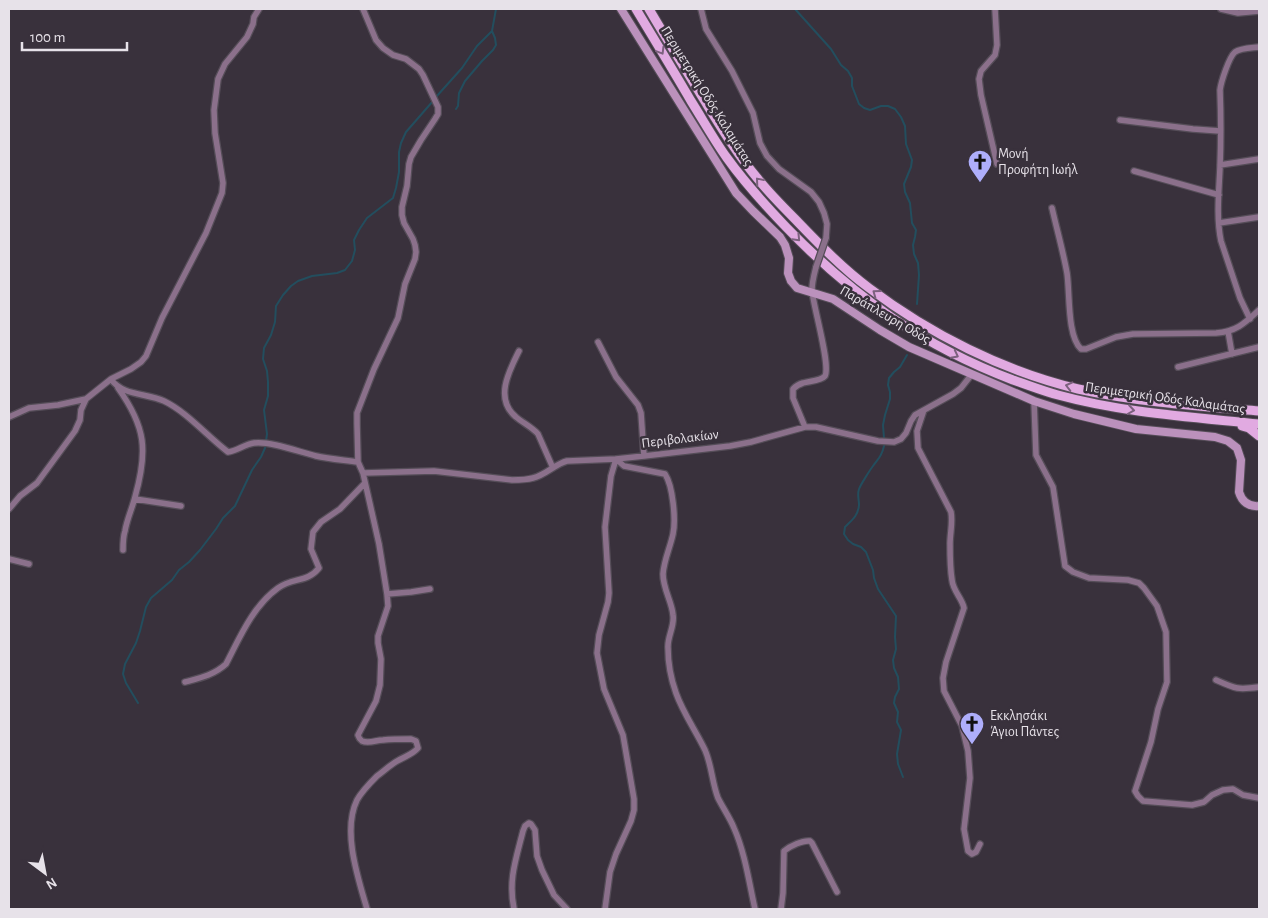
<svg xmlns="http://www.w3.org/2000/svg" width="1268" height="918" font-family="'Alegreya Sans',sans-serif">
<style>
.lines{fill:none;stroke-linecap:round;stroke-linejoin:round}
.stream{stroke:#234e5e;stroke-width:2}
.street-casing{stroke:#554d58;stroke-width:8}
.secondary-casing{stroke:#554d58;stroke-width:10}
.primary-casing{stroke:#554d58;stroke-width:11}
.street{stroke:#8b708b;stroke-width:5.5}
.secondary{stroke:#bb91bc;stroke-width:8}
.primary{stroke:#e1aae1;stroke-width:9}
.street-bridge-casing{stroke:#554d58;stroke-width:8;stroke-linecap:butt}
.street-bridge{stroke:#8b708b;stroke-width:5.5}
.oneway{stroke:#7c617e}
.labels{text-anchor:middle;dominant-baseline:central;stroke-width:5;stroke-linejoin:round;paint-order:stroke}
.street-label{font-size:14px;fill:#e7e2e9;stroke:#39313c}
.poi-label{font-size:14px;fill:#e7e2e9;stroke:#39313c;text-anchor:start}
</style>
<rect width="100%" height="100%" fill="#39313c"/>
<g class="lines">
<path class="stream" d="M795 9 831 49 841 65 848 71 852 78V86L859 104 864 108 870 110 881 106H888L895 109 901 117 905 126 906 144 912 160 911 167 904 184 905 192 910 203 912 223 916 230 915 237 913 245 914 254 918 263 919 275 917 304
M436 97 462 68 477 46 492 31 496 9
M456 109 458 106 459 93 465 81 482 61 493 50 496 45 495 38 492 31
M884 438 883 425 885 415 890 399V392L888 385 889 378 894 372 900 367 907 355
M884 446C882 455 879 458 873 466 870 470 861 484 859 489 857 495 859 499 859 505 858 516 852 520 845 527L844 534 848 540 853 544 861 547 866 552 873 570 874 578 878 589 896 616 895 637 896 649 893 660 894 668 898 677 899 689 895 697 894 703 898 712 897 722 901 730 897 754 898 764 903 777
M138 703 126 683 123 674 125 664 136 643 140 631 146 607 151 598 172 580 179 570 189 562 200 550 216 529 223 518 235 506 252 470 261 457 265 448 267 434 264 410 268 396V382L267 371 263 359 264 348 271 335 275 322 276 306 283 295 291 286 298 281 312 276 337 273 345 270 352 261 355 250 354 240 359 230 367 218 393 198 396 188 399 172V152L401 143 406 132 433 101"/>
<defs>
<path id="street" d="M363 9 376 40 383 48 393 55 406 59 419 69 423 75 438 107V114L435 119 421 140 411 157 409 164 407 186 402 207V215L404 223 413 239 415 245 416 252 415 259 405 284 398 318 374 369 357 413V424L358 462 363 473 379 544 387 594 388 606 378 636V643L381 659 380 685 376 701 358 735C359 738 359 739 362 741 369 744 376 740 383 740 392 739 402 739 411 739L416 741 418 748C413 754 406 756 399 760 391 764 384 771 377 776 370 783 362 791 357 800 342 831 358 878 367 909
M701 9 706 29 732 71 753 113 760 143 767 156 779 169 811 192 819 202 824 213 827 224 826 238
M995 9 997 45 995 55 981 71 979 79 981 95 997 164
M1221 9 1238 13 1259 11
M1120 120 1193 129 1220 131
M1220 165 1259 159
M1134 171 1219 195
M1052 208C1057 230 1063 251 1067 273 1070 293 1067 336 1081 349H1086L1116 337 1133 334 1216 333C1236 332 1245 323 1259 310
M1219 223 1259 217
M1250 319 1240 298 1221 241C1216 217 1219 191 1220 167 1221 142 1221 116 1220 90 1221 82 1229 57 1235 52 1241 48 1252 48 1259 47
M1228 331 1232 354
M598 342 616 377 638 405 641 413 644 456
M519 351C509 371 494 399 516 417 523 423 532 427 538 434L553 468
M1178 367 1259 347
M111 379C122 396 147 393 164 401 187 412 207 436 228 452 237 451 245 444 254 443 271 441 299 452 316 456 329 459 344 460 358 462
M118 388C146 427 148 451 135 497 132 509 127 519 125 531 123 537 123 544 123 550
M1034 401 1036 455 1053 487 1065 566 1073 572 1089 578 1128 580 1139 583 1144 588 1157 606 1166 632 1167 682 1158 709 1151 742 1135 791 1138 796 1143 801 1192 805 1204 802 1212 795 1223 790 1233 789 1243 795 1259 798
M924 410 917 431 918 448 951 512C953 523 950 533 950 544 950 556 950 568 952 580 953 591 962 598 964 608L946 662 943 678 944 691 962 726 968 751 970 778 964 829 968 851 972 854 976 852 980 844
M9 417 29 408 58 405 86 399
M805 427 793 398V389C796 386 799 384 803 383 809 381 821 381 825 376 831 365 813 306 812 290 812 282 814 275 816 267
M363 473 434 471 512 480C519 480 526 480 533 478 546 475 555 464 567 461L616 459 644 456 730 446 751 442 805 427H816L878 441 894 442 901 439 906 433 911 421 915 415 953 394 961 388 972 374
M135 499 181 506
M9 509 20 496 37 483 75 431 80 420 81 410 86 399 111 379 131 369 141 362 146 356 162 318 206 233 222 193 223 183 215 133 214 110 218 79 225 64 247 37 253 24 254 17 259 9
M9 559 29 564
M387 594 411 592 430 589
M1216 680C1236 689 1238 690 1259 687
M185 682C200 678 214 675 226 664 240 637 253 606 278 588 293 577 307 583 319 568L311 549 313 532 321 522 340 509 364 484
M514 909C508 880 516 859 523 831L525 826 529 823 531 824 535 830 537 856 542 870 554 895 567 909
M605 909 610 872 616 854 631 821 634 810V799L623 735 604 689 597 653 599 635 608 602 609 593 605 527 611 476 616 459 624 466 665 474C673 486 676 520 673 534 670 548 664 560 663 574 663 589 672 602 673 615 675 626 667 637 668 648 668 663 671 679 676 693 683 713 696 731 705 750 712 766 712 783 718 798 723 808 730 818 734 828 745 853 749 882 755 909
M781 909 783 893 784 851C790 846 803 840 810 841L812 843 837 892"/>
<path id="secondary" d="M621 9 736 193 753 211 780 237 785 245 789 258 788 273 791 281 797 288 833 299 880 330 909 347 1034 401 1074 414 1136 429 1215 437 1228 441 1237 448 1241 460 1239 492C1242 502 1249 507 1259 506"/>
<path id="primary" d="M636 9C654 39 673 70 691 101 703 120 714 140 727 158 745 183 766 206 787 228 854 297 923 346 1013 380 1028 385 1043 391 1058 395 1124 413 1192 417 1259 424
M649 9C666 38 684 67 701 95 719 124 736 153 758 179 769 193 782 206 795 219 818 243 842 268 869 288 930 334 1003 371 1078 389 1137 402 1198 406 1259 411
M1242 426 1249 428 1259 436"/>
</defs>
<use href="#street" class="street-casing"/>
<use href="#secondary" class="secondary-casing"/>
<use href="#primary" class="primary-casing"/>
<use href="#street" class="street"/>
<use href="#secondary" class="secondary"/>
<use href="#primary" class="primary"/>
<defs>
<path id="street-bridge" d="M816 267 826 238"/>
</defs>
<use href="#street-bridge" class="street-bridge-casing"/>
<use href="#street-bridge" class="street-bridge"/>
</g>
<defs><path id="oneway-chevron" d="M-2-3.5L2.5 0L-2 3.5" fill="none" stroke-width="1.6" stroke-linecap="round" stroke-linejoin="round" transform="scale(1.25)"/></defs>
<g class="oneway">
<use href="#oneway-chevron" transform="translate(661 51) rotate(59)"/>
<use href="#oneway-chevron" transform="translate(759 181) rotate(-130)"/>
<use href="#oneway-chevron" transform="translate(797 238) rotate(46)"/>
<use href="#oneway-chevron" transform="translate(876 293) rotate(-144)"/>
<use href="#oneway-chevron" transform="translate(955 355) rotate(27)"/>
<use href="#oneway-chevron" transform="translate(1069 386) rotate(-166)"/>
<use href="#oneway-chevron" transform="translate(1131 410) rotate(8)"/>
</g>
<defs>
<symbol id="church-pin" viewBox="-11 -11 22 30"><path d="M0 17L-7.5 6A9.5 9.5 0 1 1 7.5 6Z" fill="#aeaefb" stroke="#39313c"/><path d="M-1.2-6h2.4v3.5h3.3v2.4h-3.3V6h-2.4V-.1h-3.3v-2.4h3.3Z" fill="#111"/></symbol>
</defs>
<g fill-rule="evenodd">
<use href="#church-pin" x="966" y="148" width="28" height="38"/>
<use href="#church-pin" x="958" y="710" width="28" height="38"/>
</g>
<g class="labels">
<g class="street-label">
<text transform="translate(707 96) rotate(58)">Περιμετρική Οδός Καλαμάτας</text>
<text transform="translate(885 315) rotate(30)">Παράπλευρη Οδός</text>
<text transform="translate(1165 398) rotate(8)">Περιμετρική Οδός Καλαμάτας</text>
<text transform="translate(680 439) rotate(-7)">Περιβολακίων</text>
</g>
<g class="poi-label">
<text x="998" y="154">Μονή<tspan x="998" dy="16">Προφήτη Ιωήλ</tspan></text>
<text x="990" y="716">Εκκλησάκι<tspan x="990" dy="16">Άγιοι Πάντες</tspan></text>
</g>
</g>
<rect width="1268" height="918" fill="none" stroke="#e7e2e9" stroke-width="20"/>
<g transform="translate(45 873) rotate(148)" stroke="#39313c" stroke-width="4" paint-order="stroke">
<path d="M0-4L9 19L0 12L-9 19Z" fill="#e7e2e9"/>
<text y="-8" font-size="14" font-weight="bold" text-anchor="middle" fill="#e7e2e9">N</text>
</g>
<path d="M22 42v8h105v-8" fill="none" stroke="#e7e2e9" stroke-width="2.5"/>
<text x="30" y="42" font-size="15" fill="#e7e2e9" stroke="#39313c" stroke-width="4" paint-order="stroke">100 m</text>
</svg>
